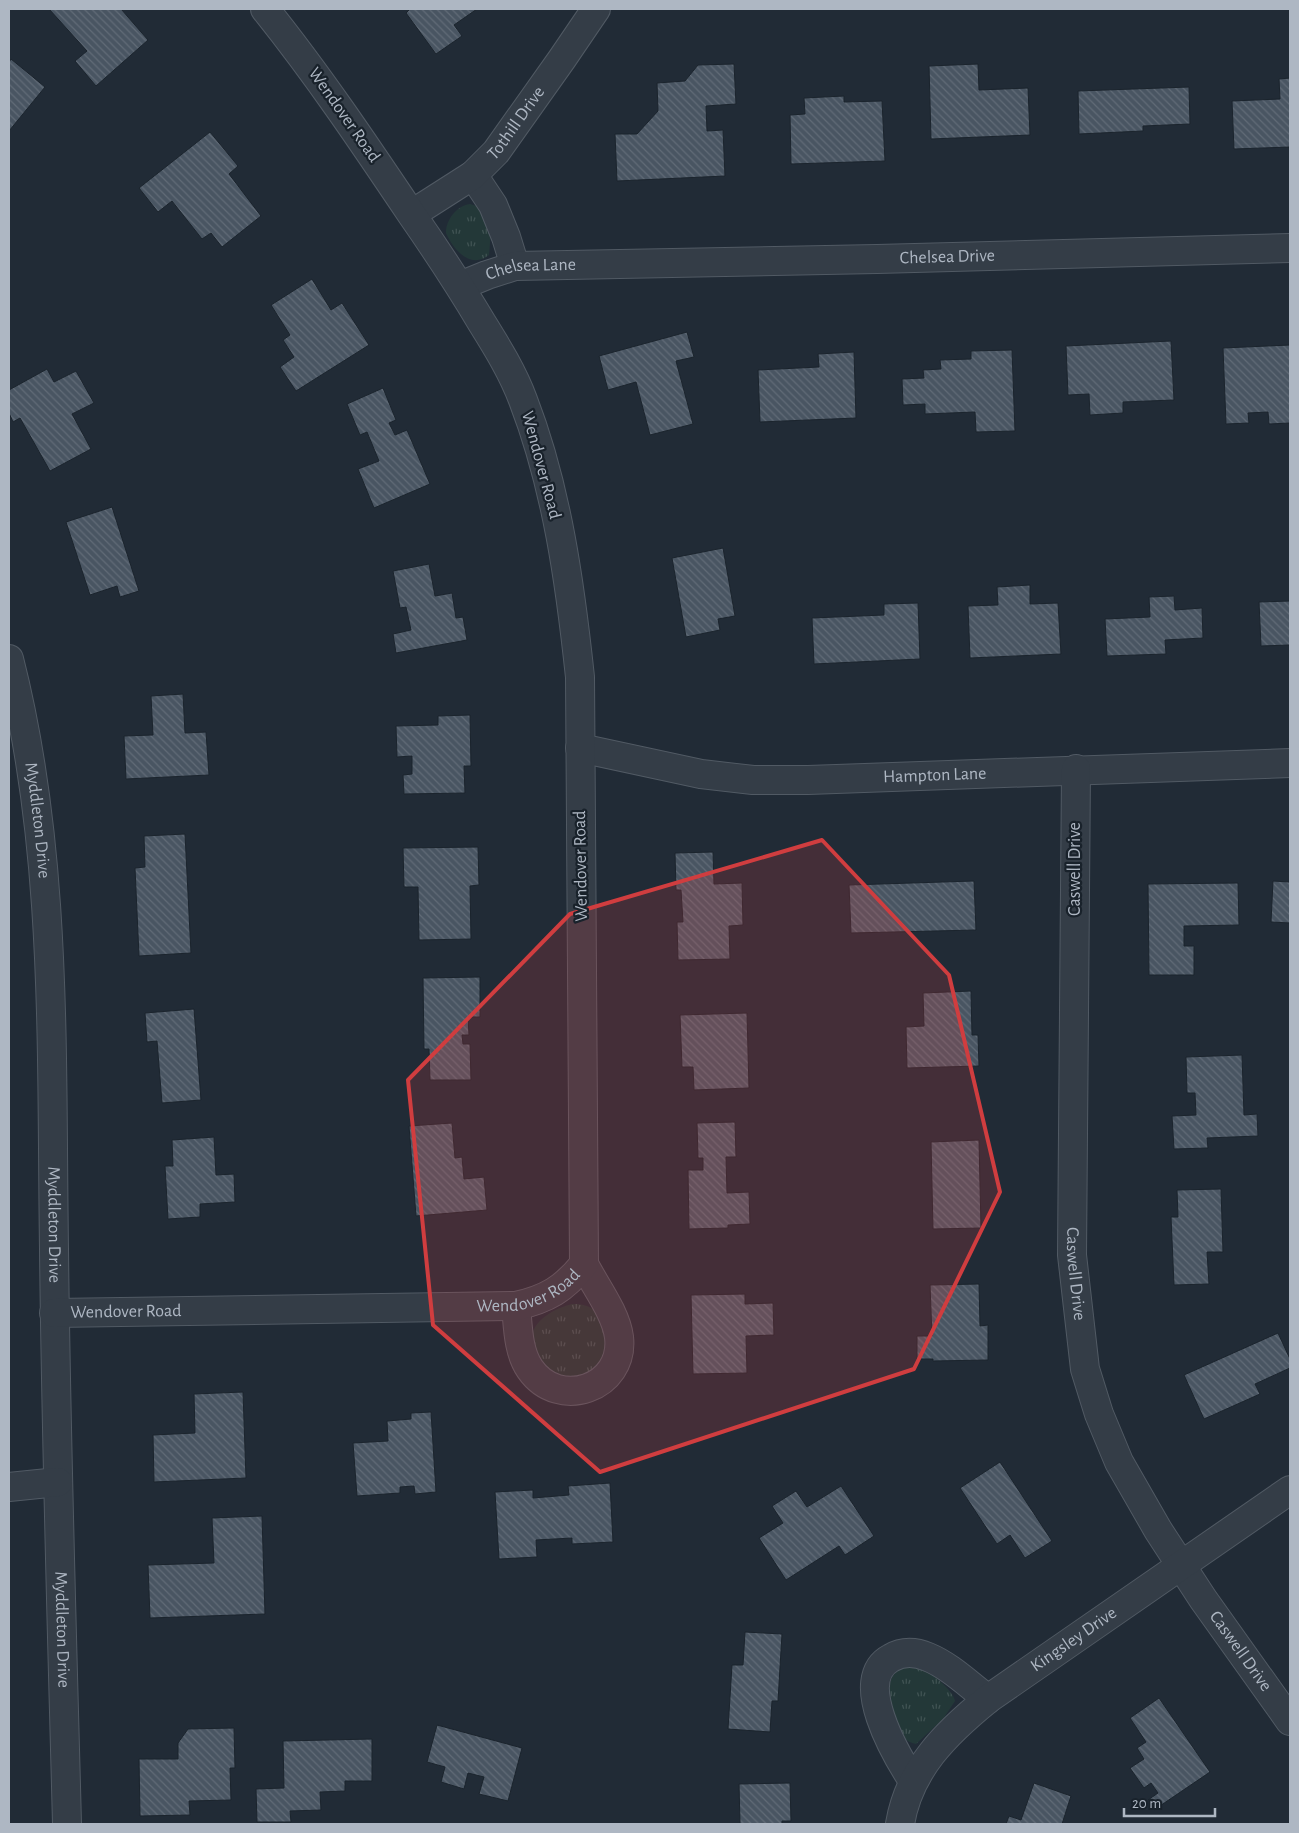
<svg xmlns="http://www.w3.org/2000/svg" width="1299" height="1833" font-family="'Alegreya Sans',sans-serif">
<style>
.grass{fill:url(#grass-tufts)}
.building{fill:url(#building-back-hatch);stroke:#1b242d}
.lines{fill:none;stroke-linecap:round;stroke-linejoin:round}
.minor-casing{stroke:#515a64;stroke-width:30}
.minor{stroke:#343d47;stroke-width:28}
.marked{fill:#d03d3f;fill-opacity:0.2;stroke:#d03d3f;stroke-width:4;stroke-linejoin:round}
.labels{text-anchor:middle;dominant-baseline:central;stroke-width:4.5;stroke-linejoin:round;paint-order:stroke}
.street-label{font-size:18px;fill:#aeb7c3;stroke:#19222b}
</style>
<defs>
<pattern id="grass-tufts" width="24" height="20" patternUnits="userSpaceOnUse" patternTransform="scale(1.25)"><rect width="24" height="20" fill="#233838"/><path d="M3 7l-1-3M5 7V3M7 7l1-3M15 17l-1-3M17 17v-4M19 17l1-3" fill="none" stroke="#405353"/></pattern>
<pattern id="building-back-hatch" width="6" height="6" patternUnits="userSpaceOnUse" patternTransform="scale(1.25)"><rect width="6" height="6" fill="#495562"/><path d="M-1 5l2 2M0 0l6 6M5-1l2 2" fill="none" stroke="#616b77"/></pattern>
</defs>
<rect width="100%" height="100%" fill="#212b36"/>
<path class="grass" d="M470 204 480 207 491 230 489 255C470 270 453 249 446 233 446 220 456 206 470 204Z
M572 1304C590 1303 601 1312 605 1330 606 1333 609 1338 608 1342 608 1351 600 1363 597 1371L571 1381 541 1366 531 1336C537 1318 554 1309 572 1304Z
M906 1667C910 1667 915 1667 919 1668 930 1671 953 1690 955 1701L943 1719 916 1744C911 1743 907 1741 903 1737 899 1731 897 1724 895 1718 889 1700 882 1674 906 1667Z"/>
<path class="building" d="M49 9H121L148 40 96 86 75 61 87 51Z
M410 9H477L454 25 462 36 436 54 406 13Z
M11 59 45 87 9 131V62Z
M734 64 736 104 706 106 707 131 723 130 725 176 617 181 615 134H637L658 111 657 83 685 81 698 65Z
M978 64 979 90 1028 88 1030 135 931 139 929 66Z
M1290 78V147L1234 149 1232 101 1280 99 1279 79Z
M1189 87 1190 124 1143 126V131L1079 134 1078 91Z
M844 96V102L882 101 885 161 791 164 790 115 805 114 804 98Z
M210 132 238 166 229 174 261 216 222 247 211 233 202 239 172 201 158 212 139 188Z
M312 279 331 310 342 303 369 345 296 391 280 367 294 357 283 340 290 335 271 305Z
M687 332 694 357 676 361 693 424 650 435 636 382 608 390 599 356Z
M1171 341 1174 400 1123 402V413L1090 415 1089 394 1068 395 1066 346Z
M1290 345V423L1269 424 1268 412 1248 413 1249 423 1226 424 1223 348Z
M1012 350 1015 431 976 432 975 412 925 414V404L903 405 902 379 924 378 923 370 941 369 940 360 971 359V351Z
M854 352 856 418 760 422 758 370 819 367 818 354Z
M47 369 54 382 76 371 94 403 72 414 91 449 50 471 20 418 13 422 9 413V390Z
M383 388 396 420 389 423 395 435 407 430 430 484 374 508 358 469 379 461 367 432 360 435 347 404Z
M112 507 139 591 120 597 117 586 90 595 66 522Z
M723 548 735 616 718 619 720 630 686 637 672 558Z
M429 564 435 596 452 593 456 618 463 617 467 640 396 653 393 634 411 630 406 607 400 608 393 571Z
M1030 585V604L1058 603 1061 654 970 658 968 606 998 605 997 587Z
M1174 596 1175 610 1202 608 1203 638 1165 640 1166 654 1107 656 1105 619 1150 617 1149 597Z
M1290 601V645L1261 646 1259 602Z
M918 603 920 659 814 664 812 618 884 615V604Z
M183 694 185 733 206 732 209 775 126 779 124 736 153 735 151 696Z
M470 715 471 766H464L465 793 404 794 403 775 412 774V756L397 757 396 726 438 725V716Z
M185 834 191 953 139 956 135 868 145 867 144 836Z
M478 847 479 885 470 886 471 939 419 940 418 887H404L403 848Z
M713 852 714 884 742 883 743 925 729 926 730 959 678 960 677 922H683L681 890H676L675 853Z
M974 881 976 930 851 933 849 885Z
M1273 881 1290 882V923L1271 922Z
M1238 883 1239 925 1184 926V946H1194V975H1149L1148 884Z
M480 977V1017H468L469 1035H462L463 1044H470L471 1080H430L429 1049H424L423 978Z
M971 991 972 1035H978L979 1066 907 1068 906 1027 924 1026 923 993Z
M194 1009 201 1100 162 1103 157 1041 147 1042 145 1013Z
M747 1013 749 1088 694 1090 693 1067H682L680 1015Z
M1242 1055 1244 1115 1257 1114 1258 1136 1207 1138 1208 1148 1174 1149 1172 1116 1196 1115 1195 1093H1187L1186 1057Z
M735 1122 736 1157H726L727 1193 749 1192 750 1224 728 1225V1228L689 1229 688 1170H703V1158H698L697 1123Z
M452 1123 455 1158 462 1157 464 1179 484 1177 487 1210 416 1216 409 1126Z
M214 1137 216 1175 234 1174 235 1202 200 1204V1217L168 1219 165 1166H173L172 1140Z
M979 1140 981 1228 933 1229 931 1142Z
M1221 1189 1223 1252H1207L1209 1284 1174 1285 1171 1217H1178L1177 1190Z
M979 1284 980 1326 988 1325V1360L933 1361V1359H917V1336H932L930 1285Z
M745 1294V1304L773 1303 774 1335 746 1336 747 1373 693 1374 691 1295Z
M1278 1333 1290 1359V1368L1255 1384 1260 1394 1204 1419 1184 1375Z
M243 1392 246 1478 154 1482 153 1435 195 1433 194 1394Z
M431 1412 436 1492 415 1494 414 1486 400 1487V1493L357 1496 353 1443 388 1441 387 1421 411 1419V1413Z
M1000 1462 1052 1541 1025 1558 1010 1535 997 1544 960 1488Z
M610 1483 613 1542 572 1544V1538L536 1540 537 1557 499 1559 495 1492 533 1490V1498L569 1495 568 1486Z
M841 1486 874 1536 845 1555 839 1546 786 1580 759 1538 783 1523 772 1506 796 1491 807 1507Z
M262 1516 265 1614 150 1618 148 1565 214 1563 212 1518Z
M745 1632 782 1634 778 1701H772L770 1732 728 1729 732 1665H743Z
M1159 1698 1210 1772 1154 1810 1148 1800 1158 1793 1151 1783 1144 1788 1130 1768 1144 1759 1137 1748 1146 1742 1130 1718Z
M437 1725 522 1748 508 1801 479 1794 484 1777 468 1773 464 1789 441 1782 445 1767 427 1762Z
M234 1728 235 1768H230L231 1800 189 1801 190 1815 140 1816 139 1759H178V1743L188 1729Z
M372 1739V1781H345V1791L320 1792 321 1810 290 1811 291 1822H257L256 1789 284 1788 283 1741Z
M790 1783 791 1821H782V1824H740L739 1784Z
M1034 1783 1071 1796 1062 1824H1006L1009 1816 1021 1820Z"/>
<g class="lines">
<defs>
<g id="minor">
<path d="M473 175 493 205 506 237 515 266"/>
<path id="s1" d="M412 214 473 175 496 152 562 59 596 9"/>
<path id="s2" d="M460 286 487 275 515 266 877 259 1290 248"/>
<path id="s3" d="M9 659C58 851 51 1052 54 1249 56 1441 62 1632 67 1824"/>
<path id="s4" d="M580 748 701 774 753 780H808L1290 763"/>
<path id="s5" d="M1076 769 1072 1255 1085 1369 1099 1414 1119 1462 1158 1530 1203 1599 1290 1721"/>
<path d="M516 1306C518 1327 518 1352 530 1369 559 1411 625 1388 619 1337 616 1313 595 1286 584 1264"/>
<path id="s6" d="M54 1313 516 1306C547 1299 564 1289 584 1264L580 677C570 583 557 488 523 400 513 373 497 347 482 323 460 286 437 251 412 215 365 145 318 75 265 9"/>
<path d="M9 1487 58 1482"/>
<path d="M913 1781C896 1755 851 1679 891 1658 903 1651 916 1652 928 1657 950 1666 969 1685 988 1699"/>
<path id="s7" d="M900 1824C909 1769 946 1733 988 1699L1290 1490"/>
</g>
</defs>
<use href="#minor" class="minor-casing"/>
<use href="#minor" class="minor"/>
</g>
<path class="marked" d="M822 840 949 975 1000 1192 914 1369 600 1472 433 1325 408 1080 570 914Z"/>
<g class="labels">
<g class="street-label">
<text transform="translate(344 115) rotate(55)">Wendover Road</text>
<text stroke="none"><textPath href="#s1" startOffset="140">Tothill Drive</textPath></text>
<text stroke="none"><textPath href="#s2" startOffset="491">Chelsea Drive</textPath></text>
<text stroke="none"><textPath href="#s2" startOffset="74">Chelsea Lane</textPath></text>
<text transform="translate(541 465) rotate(75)">Wendover Road</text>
<text stroke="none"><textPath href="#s4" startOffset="358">Hampton Lane</textPath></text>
<text stroke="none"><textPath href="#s3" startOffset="164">Myddleton Drive</textPath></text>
<text transform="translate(581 866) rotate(-91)">Wendover Road</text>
<text transform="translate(1075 869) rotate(-90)">Caswell Drive</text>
<text stroke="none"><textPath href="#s3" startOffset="569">Myddleton Drive</textPath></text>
<text stroke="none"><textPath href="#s5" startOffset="505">Caswell Drive</textPath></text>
<text stroke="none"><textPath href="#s6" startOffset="478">Wendover Road</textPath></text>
<text stroke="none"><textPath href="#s6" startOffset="72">Wendover Road</textPath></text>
<text stroke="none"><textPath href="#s3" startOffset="974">Myddleton Drive</textPath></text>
<text stroke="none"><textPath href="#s7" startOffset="261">Kingsley Drive</textPath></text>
<text stroke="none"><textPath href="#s5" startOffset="925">Caswell Drive</textPath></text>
</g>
</g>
<rect width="1299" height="1833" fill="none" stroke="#aeb7c3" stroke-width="20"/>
<path d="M1124 1808v8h91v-8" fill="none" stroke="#aeb7c3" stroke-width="2.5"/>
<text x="1132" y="1808" font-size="15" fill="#aeb7c3" stroke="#19222b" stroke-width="4" paint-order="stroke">20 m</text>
</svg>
